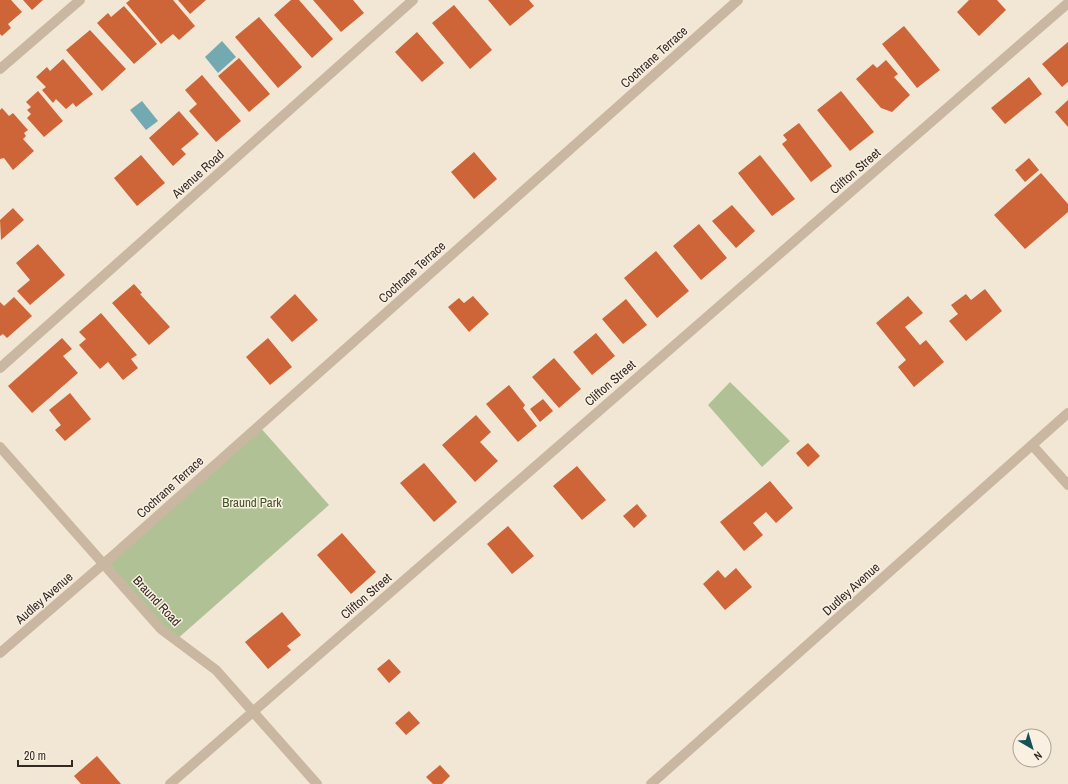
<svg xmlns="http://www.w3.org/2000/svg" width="1068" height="784" font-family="'Archivo Narrow',sans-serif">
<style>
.green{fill:#b0c295}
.water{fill:#73aab1}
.building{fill:#ce6538}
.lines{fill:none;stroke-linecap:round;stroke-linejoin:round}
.minor{stroke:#cab7a1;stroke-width:10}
.labels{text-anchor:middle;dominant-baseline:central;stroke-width:3;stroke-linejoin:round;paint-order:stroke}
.street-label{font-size:13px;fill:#342a24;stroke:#faf0e2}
.park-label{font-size:13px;fill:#405427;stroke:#faf0e2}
</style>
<rect width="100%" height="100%" fill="#f2e6d5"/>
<path class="green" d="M730 382 790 441 762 467 708 405Z
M259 426 329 505 176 640 104 563Z"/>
<path class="water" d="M222 41 236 57 218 73 205 57Z
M142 101 158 121 146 130 130 110Z"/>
<path class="building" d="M0 0H11L22 12 8 24 11 28 2 36 0 34Z
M23 0H43L32 10Z
M130 0H173L195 26 179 40 173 34 161 44 126 3Z
M178 0H206L190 14Z
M291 0H299L333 39 312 58 274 15Z
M313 0H353L364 13 341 32Z
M488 0H529L534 6 510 26Z
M969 0H997L1006 10 979 36 957 12Z
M454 5 492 50 470 69 432 23Z
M124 6 157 44 134 64 97 23 108 13 111 17Z
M259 17 302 67 278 88 235 37Z
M904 26 940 70 917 88 882 44Z
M90 30 126 69 102 91 66 50Z
M417 32 444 63 422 82 395 52Z
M1068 42V82L1062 87 1042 64Z
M239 58 270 94 249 112 218 76Z
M63 59 93 94 76 107 73 103 66 109 56 99 53 103 42 90 46 87 36 77 47 67 50 71Z
M886 60 898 74 894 77 910 95 892 112 881 108 856 79 873 64 877 68Z
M202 75 241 121 216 142 189 111 197 104 185 90Z
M1029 77 1042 94 1005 124 991 108Z
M38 91 63 121 44 137 27 118 31 114 27 110 31 107 26 102Z
M841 91 874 132 850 151 817 110Z
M1068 100V127L1055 112Z
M2 108 9 116 13 113 28 130 24 133 26 136 23 139 34 151 13 170 4 158 0 159V110Z
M179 111 199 134 181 149 186 154 173 166 149 138Z
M799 123 832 166 811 182 782 144 787 140 783 135Z
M474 152 497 179 474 199 451 172Z
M141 155 165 183 137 206 114 178Z
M760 155 795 199 772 216 738 173Z
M1029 158 1039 170 1025 182 1015 170Z
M1041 173 1068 204V212L1025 249 994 215Z
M732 205 755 231 736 248 712 221Z
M13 208 24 220 1 240 0 220Z
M699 224 727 258 701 280 673 246Z
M38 244 65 275 30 305 17 291 30 280 16 263Z
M656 251 689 291 657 318 624 278Z
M134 284 142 293 140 294 170 327 149 345 112 303Z
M985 289 1002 311 966 341 949 321 958 314 951 305 966 294 971 300Z
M295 294 318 320 292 342 270 317Z
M473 296 489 314 469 332 448 307 459 298 464 303Z
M908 296 923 313 905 327 920 345 926 340 944 362 914 387 898 367 906 360 876 323Z
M14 297 32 316 7 338 3 334 0 336V302L4 306Z
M626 299 647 325 623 344 602 319Z
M101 313 137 355 131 359 138 368 123 380 108 362 100 369 79 345 86 339 79 332Z
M596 333 615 356 592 375 573 352Z
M62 338 72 349 63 356 78 373 32 413 8 386Z
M268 338 292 367 270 385 246 357Z
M554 358 581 389 559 408 532 377Z
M509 385 525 405 523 408 537 426 518 442 486 404Z
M70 393 91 419 65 441 55 430 61 425 49 410Z
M543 399 553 411 540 422 530 409Z
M476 415 491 432 480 442 498 461 475 482 442 445Z
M808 443 820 456 808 467 796 453Z
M424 463 457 502 434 522 400 483Z
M577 466 606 500 582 520 553 486Z
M770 481 793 508 776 523 766 512 753 523 763 535 744 551 720 522Z
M637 504 647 516 634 528 623 516Z
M508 526 534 556 512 574 487 544Z
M342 533 376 572 351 594 317 555Z
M736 568 752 587 725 610 703 584 718 570 725 578Z
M282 612 301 635 287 646 291 650 268 669 245 642Z
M389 659 401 672 389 683 377 669Z
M409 711 420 723 406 735 395 723Z
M97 756 121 784H81L74 776Z
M440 765 450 776 442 784H433L426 777Z"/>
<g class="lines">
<path class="minor" d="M0 69 80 0
M0 368 413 0
M1032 445 1068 485
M0 447 161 629 216 670 317 784
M0 653 116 553 738 0
M170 784 1068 3
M651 784 1068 413"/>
</g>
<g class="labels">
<g class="street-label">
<text transform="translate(654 57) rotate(-42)">Cochrane Terrace</text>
<text transform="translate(855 171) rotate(-41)">Clifton Street</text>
<text transform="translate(198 174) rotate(-42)">Avenue Road</text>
<text transform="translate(412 272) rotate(-42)">Cochrane Terrace</text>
<text transform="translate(610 383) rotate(-41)">Clifton Street</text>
<text transform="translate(170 487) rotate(-42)">Cochrane Terrace</text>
<text transform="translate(851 589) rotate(-42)">Dudley Avenue</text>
<text transform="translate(366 596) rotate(-41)">Clifton Street</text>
<text transform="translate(44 598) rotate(-41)">Audley Avenue</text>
<text transform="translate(157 601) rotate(47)">Braund Road</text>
</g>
<g class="park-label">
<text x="252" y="502">Braund Park</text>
</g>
</g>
<g transform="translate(1032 748) rotate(142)"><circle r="19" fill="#faf0e2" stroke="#aba196"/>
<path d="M0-3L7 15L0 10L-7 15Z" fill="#185058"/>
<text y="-6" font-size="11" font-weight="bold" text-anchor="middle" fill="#342a24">N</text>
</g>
<path d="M18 760v6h54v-6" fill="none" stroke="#342a24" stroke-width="2"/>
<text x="24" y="760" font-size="12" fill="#342a24" stroke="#faf0e2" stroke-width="3" paint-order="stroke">20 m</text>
</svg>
